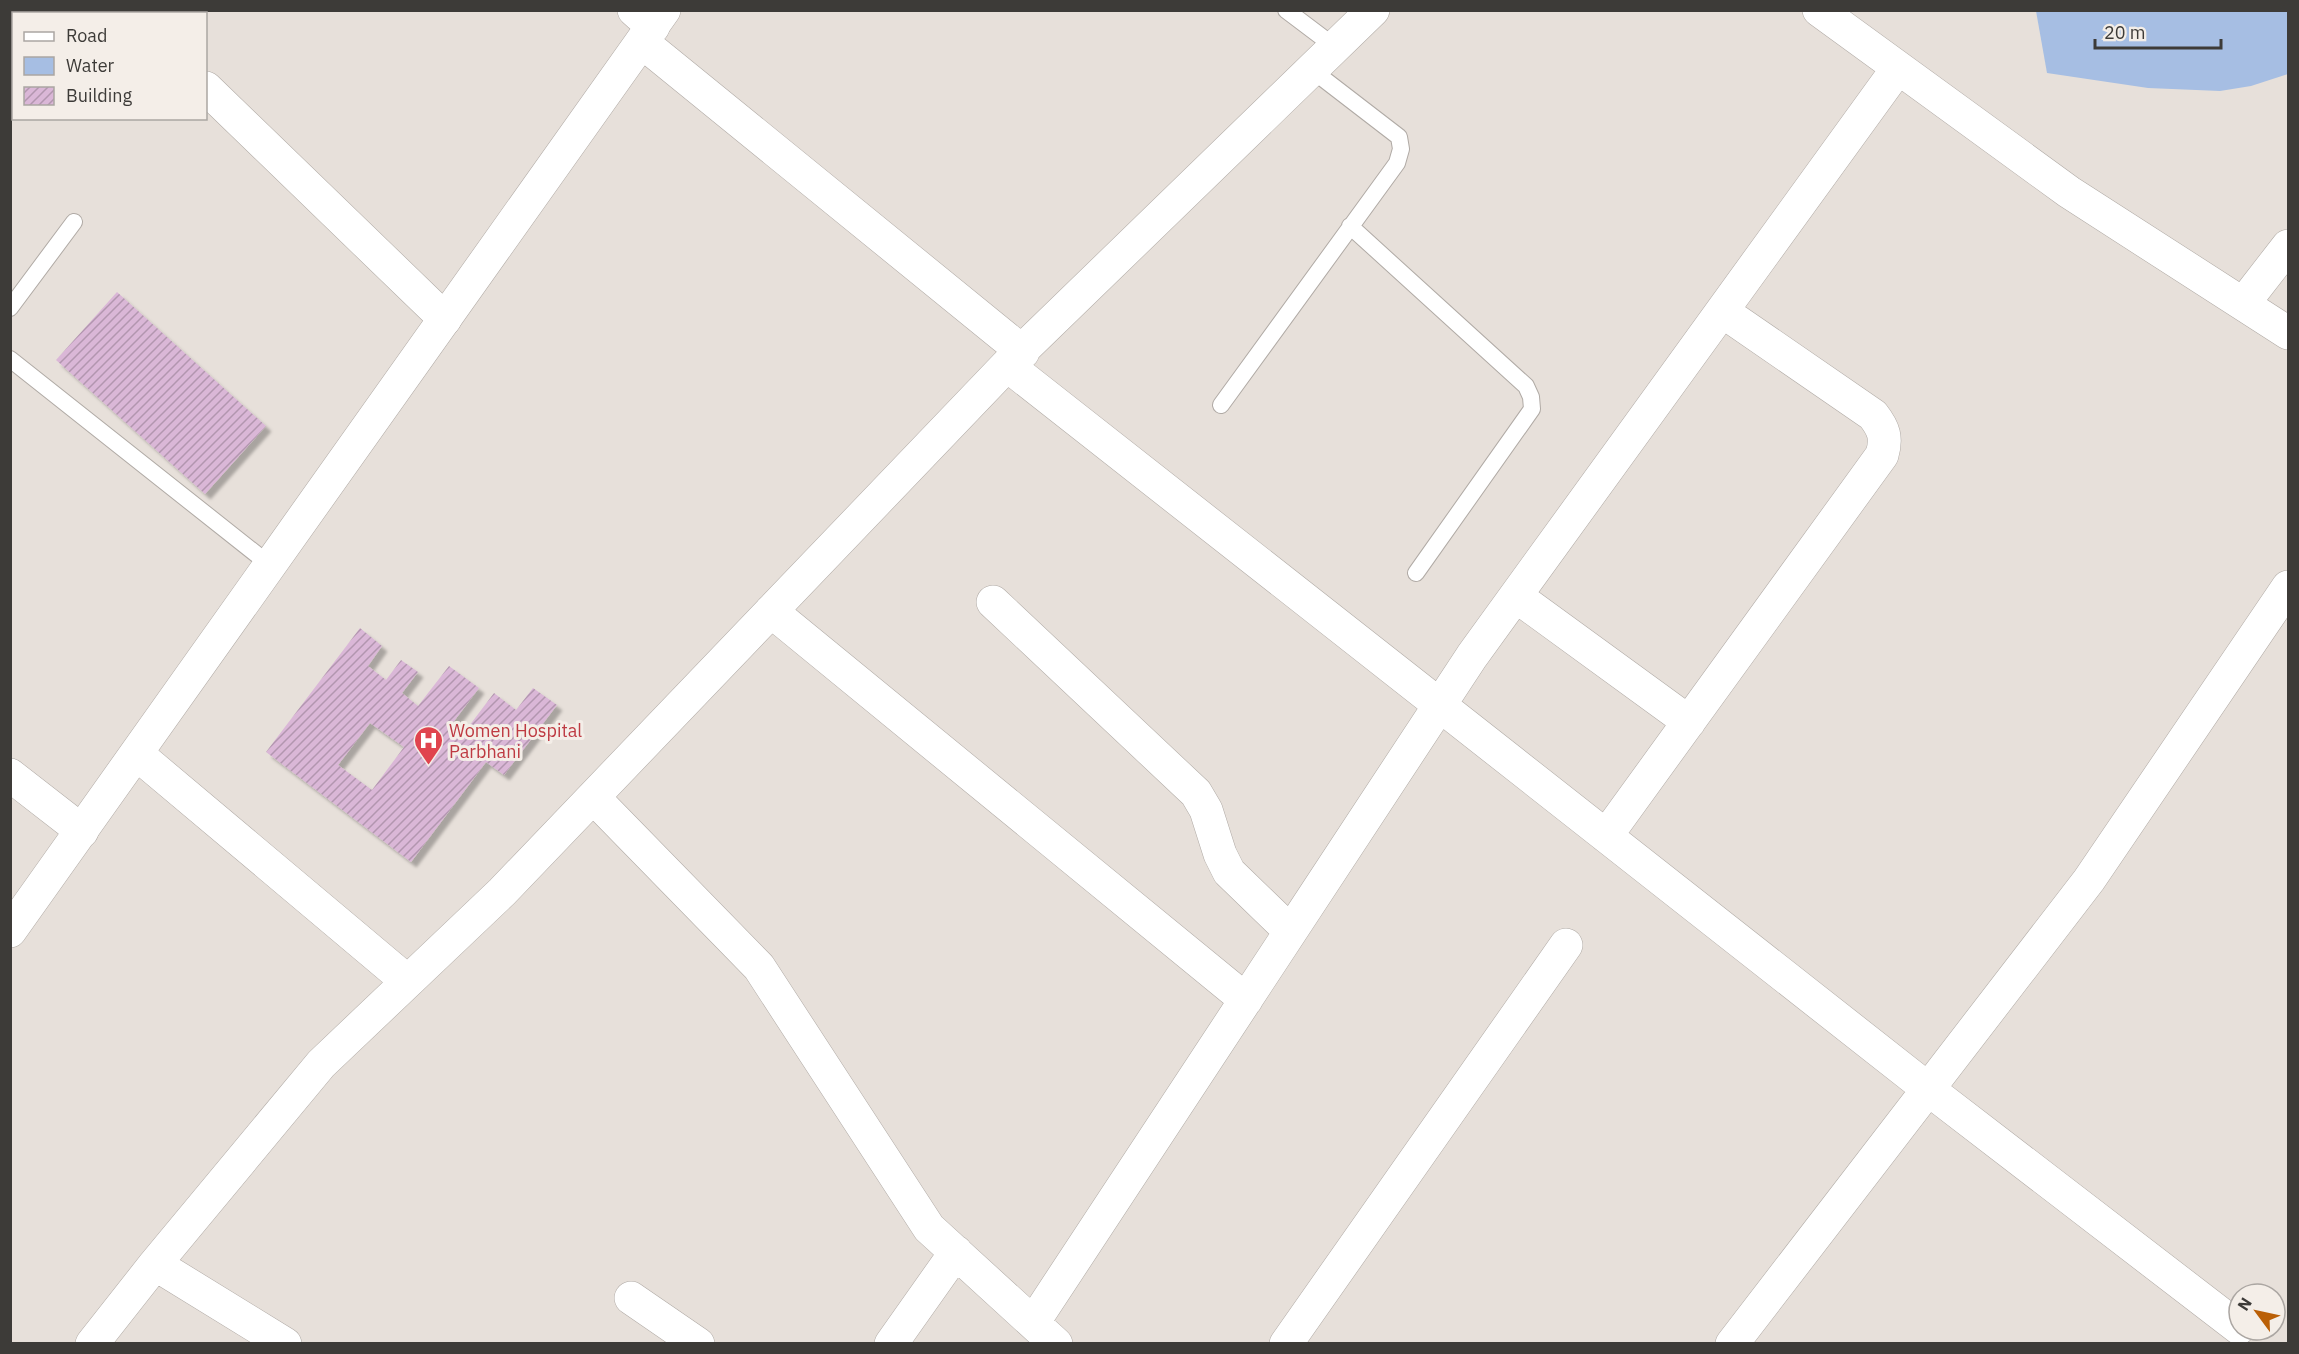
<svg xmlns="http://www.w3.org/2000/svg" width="2299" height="1354" font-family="'IBM Plex Sans',sans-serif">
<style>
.water{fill:#a6bee3}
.building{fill:url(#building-hatch);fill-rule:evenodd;filter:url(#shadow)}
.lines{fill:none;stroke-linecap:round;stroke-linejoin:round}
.lane-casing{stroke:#b0aaa5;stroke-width:18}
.street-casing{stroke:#b0aaa5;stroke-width:34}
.secondary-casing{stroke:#b0aaa5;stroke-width:34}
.lane{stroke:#fff;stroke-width:16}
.street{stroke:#fff;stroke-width:33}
.secondary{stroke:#fff;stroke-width:33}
.labels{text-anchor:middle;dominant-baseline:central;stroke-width:6;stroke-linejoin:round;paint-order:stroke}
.health-label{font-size:18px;fill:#be3a42;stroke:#f4eee8;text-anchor:start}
</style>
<defs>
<pattern id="building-hatch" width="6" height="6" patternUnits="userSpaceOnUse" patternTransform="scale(1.5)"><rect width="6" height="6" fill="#dab7d7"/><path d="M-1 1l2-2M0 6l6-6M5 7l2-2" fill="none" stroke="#b296af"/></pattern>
<filter id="shadow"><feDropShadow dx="5.5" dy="5.5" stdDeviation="1.5" flood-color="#0004"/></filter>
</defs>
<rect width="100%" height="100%" fill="#e7e0da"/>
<path class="water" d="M2036 11H2288V74L2251 86 2220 91 2148 88 2047 73Z"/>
<path class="building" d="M117 292 266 426 205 494 56 360Z
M360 628 382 646 368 666 386 680 401 660 418 672 402 693 418 706 449 666 479 688 448 729 460 738 494 693 516 710 533 688 557 705 504 775 486 762 411 862 266 752ZM370 723 404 747 372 790 338 765Z"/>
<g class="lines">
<defs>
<path id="lane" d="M1286 10 1335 47
M1350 226 1526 386 1531 397 1532 409 1416 573
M10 308 74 222
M10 359 270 565
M1221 405 1397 163 1401 149 1399 137 1312 70"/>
<path id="street" d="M126 10 129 14
M634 10 653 27
M1819 10 2069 192 2288 333
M642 42 1023 352
M206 88 445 319
M2243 304 2288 246
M1007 365 1928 1089 2239 1328
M1516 596 1689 722
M993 602 1196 793 1206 810 1220 854 1229 872 1290 931
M771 611 1246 1000
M137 754 407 981
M10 775 82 831
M593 797 759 967 929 1228 1056 1344
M1606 836 1882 455C1887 438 1884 429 1873 415L1722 311
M155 1264 285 1344
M631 1298 698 1344
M1033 1323 1472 656 1898 68
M92 1344 155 1264 321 1064 502 892 1007 365 1373 10
M891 1344 956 1252
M1286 1344 1566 945
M1732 1344 2089 880 2288 587"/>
<path id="secondary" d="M10 931 664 10"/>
</defs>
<use href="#lane" class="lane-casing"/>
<use href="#street" class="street-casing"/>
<use href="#secondary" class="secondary-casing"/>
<use href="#lane" class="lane"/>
<use href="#street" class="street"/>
<use href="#secondary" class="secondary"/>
</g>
<defs>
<symbol id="hospital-pin" viewBox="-11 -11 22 30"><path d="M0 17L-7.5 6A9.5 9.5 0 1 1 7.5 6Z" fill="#e0444e" stroke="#f4eee8"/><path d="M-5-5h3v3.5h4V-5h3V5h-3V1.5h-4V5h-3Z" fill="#fff"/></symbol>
</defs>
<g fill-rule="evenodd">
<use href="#hospital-pin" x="412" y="724" width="33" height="45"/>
</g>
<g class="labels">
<g class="health-label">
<text x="449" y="730">Women Hospital<tspan x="449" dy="21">Parbhani</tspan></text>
</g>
</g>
<rect width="2299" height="1354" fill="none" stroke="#3d3b38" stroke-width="24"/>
<rect x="12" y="12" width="195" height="108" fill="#f4eee8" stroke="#aba6a2" stroke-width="1.5"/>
<rect x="24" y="32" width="30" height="9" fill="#ffffff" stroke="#aba6a2" stroke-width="1.5"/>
<text x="66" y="42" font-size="18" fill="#3d3b38">Road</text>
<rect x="24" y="57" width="30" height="18" fill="#a6bee3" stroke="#aba6a2" stroke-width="1.5"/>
<text x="66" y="72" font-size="18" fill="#3d3b38">Water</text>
<rect x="24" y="87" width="30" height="18" fill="url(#building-hatch)" stroke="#aba6a2" stroke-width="1.5"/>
<text x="66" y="102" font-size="18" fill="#3d3b38">Building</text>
<g transform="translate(2257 1312) rotate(303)"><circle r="28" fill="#f4eee8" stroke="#aba6a2" stroke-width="1.5"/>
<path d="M0-4.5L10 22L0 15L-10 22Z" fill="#ba5f06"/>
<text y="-9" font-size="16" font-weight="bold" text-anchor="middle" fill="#3d3b38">N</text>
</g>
<path d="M2095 39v9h126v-9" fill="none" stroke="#3d3b38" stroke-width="3"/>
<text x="2104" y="39" font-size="18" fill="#3d3b38" stroke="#f4eee8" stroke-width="4.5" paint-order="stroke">20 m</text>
</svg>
